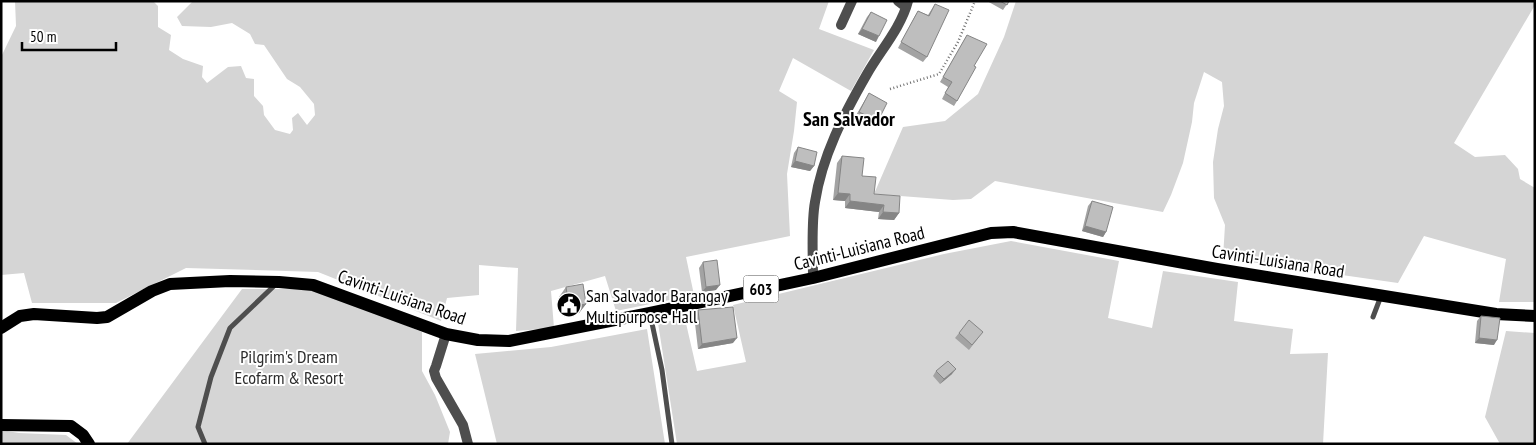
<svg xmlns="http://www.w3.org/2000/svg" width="1536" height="445" font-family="'PT Sans Narrow',sans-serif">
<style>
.green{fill:#d5d5d5}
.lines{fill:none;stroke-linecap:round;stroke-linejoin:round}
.path{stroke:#707070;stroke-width:2.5;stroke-dasharray:1 2.5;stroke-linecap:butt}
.lane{stroke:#4e4e4e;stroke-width:5}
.street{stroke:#4e4e4e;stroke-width:10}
.primary{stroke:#000;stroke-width:12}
.wall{fill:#a3a3a3}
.shaded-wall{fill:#858585}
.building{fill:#bebebe;stroke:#858585}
.labels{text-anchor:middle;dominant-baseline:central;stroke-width:4;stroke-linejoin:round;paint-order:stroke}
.shield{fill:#fff;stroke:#4c4c4c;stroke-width:1}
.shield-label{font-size:16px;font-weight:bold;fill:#000}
.street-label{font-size:18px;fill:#000;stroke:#fff}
.poi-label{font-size:18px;fill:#000;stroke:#fff;text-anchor:start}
.park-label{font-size:18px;fill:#2c2c2c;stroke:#fff}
.quarter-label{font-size:20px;font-weight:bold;fill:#000;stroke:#fff}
</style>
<rect width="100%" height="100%" fill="#fff"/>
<path class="green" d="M15 1H153L158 6V27L171 35 169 50 183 59 203 66 202 77 207 83 228 67 241 66 246 78 254 79V96L263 106 264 115 275 130 290 134 293 130 292 118 298 113 307 125 315 115 314 104 300 87 287 79 264 45 255 44 250 34 232 23 211 27 182 26 177 17 192 2 829 1 819 29 874 50 851 91 793 58 779 91 797 102 794 131 787 174 790 236 686 257 694 295 616 311 605 276 551 291 554 328 516 331 518 268 479 265V295L447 298 441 321 318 272 186 268 116 303H32L24 273 1 275V57L16 26Z
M1016 1H1535V5L1454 143 1475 157 1505 155 1518 169 1520 179 1535 188V302H1499L1506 259 1424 236 1398 283 1223 258 1225 225 1214 198 1213 162 1218 129 1224 106 1222 82 1204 72 1194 103 1192 122 1183 163 1171 195 1163 212 995 181 971 199 953 200 874 194 903 127 945 121 978 94 1004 37Z
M1011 241 1119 261 1108 318 1152 328 1163 271 1238 282 1234 321 1293 329 1290 354 1328 353 1323 444H677L658 323 685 319 697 371 746 362 733 305 944 254Z
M242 289H318L422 332V371L435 395 450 432 448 444H127Z
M647 329 665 444H497L475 354 551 347Z
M1506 331 1535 333V444H1500L1485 417Z
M1 430 19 433 66 435 78 444H1Z"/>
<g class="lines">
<path class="path" d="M890 89 939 74 958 42 975 1"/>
<path class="lane" d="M650 314 662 370 672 444
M1373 317 1381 296
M205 444 198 427 211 377 230 328 276 284"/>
<path class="street" d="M898 1 906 7
M841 25 852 1
M813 278C813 255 811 224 815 202 822 156 844 114 867 74 880 51 901 28 908 1
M446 334 436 366 434 371 436 378 463 425 468 444"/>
<path class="primary" d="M1 328 20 316 34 314 97 318 107 317 152 291 170 284 230 281 279 282 313 285 446 334 478 340 509 341 650 313 813 278 991 233 1013 232 1217 269 1496 314 1535 316
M1 425 71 426 83 435 89 444"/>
</g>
<path class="wall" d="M987 1H1009L1003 10Z
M935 4 927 57 923 62 898 48 915 16 918 11 928 15Z
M871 12 876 42 858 34 867 17Z
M967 35 974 66 957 101 954 106 942 99 948 87 940 82Z
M869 93 878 121 875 126 855 117Z
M798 147 814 166 810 171 791 167 794 153Z
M842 156 862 176 874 194 899 213 894 220 878 219 879 212 845 208V201L833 200 837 163Z
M1092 201 1106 232 1103 237 1082 231 1088 206Z
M703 262 716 290 702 292 699 268Z
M566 287 586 304 579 313 562 316 559 297Z
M698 310 733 343 698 349 694 315Z
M1481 316 1494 345 1475 343 1477 321Z
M959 333 979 337 969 350 955 338Z
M936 371 952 374 940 384 933 376Z"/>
<path class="shaded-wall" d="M862 29 879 36 876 42 858 34Z
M795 161 814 166 810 171 791 167Z
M838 193 850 194 845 201 833 200Z
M850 201 884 205 879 212 845 208Z
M883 212 899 213 894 220 878 219Z
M1085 226 1106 232 1103 237 1082 231Z
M720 285 716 290 702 292 706 287Z
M586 304 579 313 562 316 569 307Z
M737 338 733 343 698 349 702 344Z
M1479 338 1497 340 1494 345 1475 343Z
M956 369 952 374 940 384 944 379Z"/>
<path class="building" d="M1000 1H1009L1007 5Z
M935 4 949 10 927 57 901 42 918 11 929 16Z
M871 12 887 20 879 36 862 29Z
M967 35 987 44 974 66 976 67 957 101 945 93 952 82 943 77Z
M869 93 887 103 878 121 859 112Z
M798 147 817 152 814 166 795 161Z
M842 156 864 158 862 176 876 177 874 194 900 196 899 213 883 212 884 205 850 201V194L838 193Z
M1092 201 1113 207 1106 232 1085 226Z
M717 260 720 285 706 287 703 262Z
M583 284 586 304 569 307 566 287Z
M733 307 737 338 702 344 698 310Z
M1481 316 1500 318 1497 340 1479 338Z
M969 320 983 332 972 345 959 333Z
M948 361 956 369 944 379 936 371Z"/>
<defs>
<symbol id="civic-disc" viewBox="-11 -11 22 22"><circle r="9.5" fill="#000" stroke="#fff"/><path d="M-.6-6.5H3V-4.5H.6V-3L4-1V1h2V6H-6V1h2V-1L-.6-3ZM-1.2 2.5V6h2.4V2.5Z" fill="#fff"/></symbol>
</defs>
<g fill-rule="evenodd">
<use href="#civic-disc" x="555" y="291" width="28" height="28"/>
</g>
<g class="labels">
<rect class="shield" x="743.5" y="275.5" width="35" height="27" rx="4"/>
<g class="shield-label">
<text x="761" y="289">603</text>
</g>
<g class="street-label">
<text transform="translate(859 248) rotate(-14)">Cavinti-Luisiana Road</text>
<text transform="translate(1278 261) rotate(9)">Cavinti-Luisiana Road</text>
<text transform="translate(402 297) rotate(19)">Cavinti-Luisiana Road</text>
</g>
<g class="poi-label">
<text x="586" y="295">San Salvador Barangay<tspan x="586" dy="21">Multipurpose Hall</tspan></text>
</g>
<g class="park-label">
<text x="289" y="356">Pilgrim's Dream<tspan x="289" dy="21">Ecofarm &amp; Resort</tspan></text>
</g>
<g class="quarter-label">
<text x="849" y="119">San Salvador</text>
</g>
</g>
<rect width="1536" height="445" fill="none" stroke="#000000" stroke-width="5"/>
<path d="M22 42v8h94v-8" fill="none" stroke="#000000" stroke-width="2.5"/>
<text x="30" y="42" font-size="15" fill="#000000" stroke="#ffffff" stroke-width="4" paint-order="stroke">50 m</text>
</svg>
